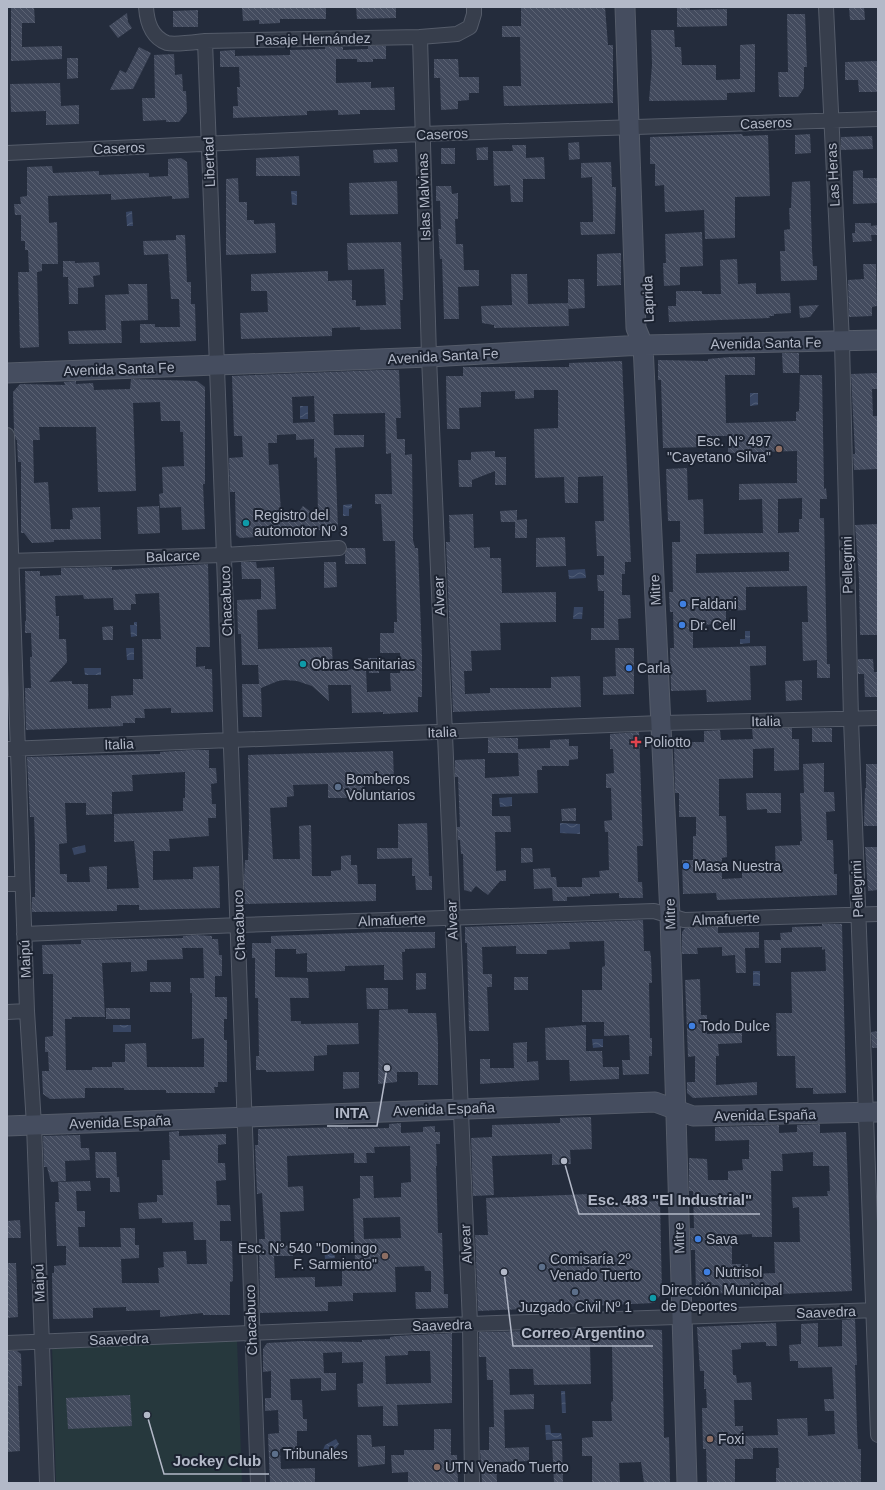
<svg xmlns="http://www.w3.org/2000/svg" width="885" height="1490" font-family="Helvetica,sans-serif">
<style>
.garden{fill:#26383d}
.water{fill:url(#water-waves)}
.building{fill:url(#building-back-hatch);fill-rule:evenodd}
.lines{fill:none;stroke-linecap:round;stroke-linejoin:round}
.street-casing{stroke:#555c6a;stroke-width:16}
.secondary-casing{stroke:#555c6a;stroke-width:21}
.street{stroke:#373e4c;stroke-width:14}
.secondary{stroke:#454d5f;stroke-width:19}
.education-dot{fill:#8d6e63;stroke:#1c2331;stroke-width:1.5}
.culture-dot{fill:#0f9aa8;stroke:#1c2331;stroke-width:1.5}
.shop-dot{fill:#3f7fe0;stroke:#1c2331;stroke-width:1.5}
.health-dot{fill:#e0444e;stroke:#1c2331;stroke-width:1.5}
.service-dot{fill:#5c6f8a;stroke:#1c2331;stroke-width:1.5}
.labels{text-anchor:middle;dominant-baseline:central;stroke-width:4;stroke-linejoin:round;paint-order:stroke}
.street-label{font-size:14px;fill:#b3b9c8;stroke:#1c2331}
.poi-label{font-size:14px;fill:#b3b9c8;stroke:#1c2331;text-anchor:start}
.leader{fill:none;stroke:#b3b9c8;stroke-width:1.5}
.callout-dot{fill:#b3b9c8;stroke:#1c2331;stroke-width:1.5}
.callout-label{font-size:15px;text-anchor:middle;font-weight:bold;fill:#b3b9c8;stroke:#1c2331;stroke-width:4;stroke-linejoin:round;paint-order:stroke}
</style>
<defs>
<pattern id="water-waves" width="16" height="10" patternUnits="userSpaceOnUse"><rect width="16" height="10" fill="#384663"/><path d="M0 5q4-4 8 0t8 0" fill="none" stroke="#525f78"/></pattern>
<pattern id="building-back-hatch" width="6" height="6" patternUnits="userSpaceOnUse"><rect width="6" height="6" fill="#434b5e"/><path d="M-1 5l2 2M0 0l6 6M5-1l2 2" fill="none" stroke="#5c6374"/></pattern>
</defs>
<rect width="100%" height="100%" fill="#242c3c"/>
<path class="garden" d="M237 1339 242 1483H56L52 1346Z"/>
<path class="water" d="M291 191H297V205H292Z
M132 211 133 226H127L126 212Z
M750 393H758V405L750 406Z
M300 406H308V419H300Z
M352 504V508L349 509V516H343V505Z
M585 569 586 578 569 579 568 570Z
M574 607H583L582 619H573Z
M134 622H137V636L131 637 130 625H134Z
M745 631H750V643L740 644V639H745Z
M126 648H134V660H127Z
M84 668H101V675H85Z
M512 797V806L500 807 499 798Z
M560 823 580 824V834L560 833Z
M85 845 86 852 74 855 72 848Z
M753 971H760V986H753Z
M113 1025H131V1032H113Z
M592 1039H603V1047L593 1048Z
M331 1242 332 1253H334L335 1258 325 1259 324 1243Z
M561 1391H565L566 1413H562Z
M545 1425H550L551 1433H561L562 1439 546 1440Z
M336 1439 339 1444C336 1449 328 1456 321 1455L325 1445Z"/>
<path class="building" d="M11 7H34L35 23H22V47L62 46V59L11 61Z
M242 7H326V19H280V23L259 24V20L243 21Z
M356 7H396V18L357 19Z
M521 7H605L608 45H613V103L504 106 503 86H521L520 37H502V26H521Z
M677 7H690V10L727 9V26L677 27Z
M849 7H864L865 20H850Z
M198 10V27H173V11Z
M127 13 128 22 132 28 118 38 109 26Z
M787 14H805L807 67H804V88L798 97H779L778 72H788Z
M651 30H674L675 47H681L682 65H716V80L740 79V45L755 44V92L727 93V100L649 101 652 65Z
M368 46H386V59H373V62H357V59H336V83L371 82V88L394 87 395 110H360V114L338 115V110L307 111V115L233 118V106H238L237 87H240L239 67H220V51L235 50V56L290 55V50L325 49V47H343V50L368 49Z
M139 47 151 53 133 89 110 90 120 70 126 73Z
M174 54 175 75 182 74 183 91H186L187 112 179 122H166V120L143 121 142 98H155L154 55Z
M67 58H78V78L67 79Z
M434 59H458L459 77H479V93H469V100L458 101V109L441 110 440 78H434Z
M878 61V92H859L858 80H845V62Z
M60 83 61 106 79 105V124L46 125V111L11 112 10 84Z
M742 134 743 136 768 135 770 196 735 197V238L705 239 704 210 665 212 664 185 655 186V164H650V137Z
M810 134 811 153 795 154V135Z
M872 136 873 149 841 150V137Z
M579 142 580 159 569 160 568 143Z
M512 145H526V158L544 157 545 179H523V202H511L510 185 494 186 493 151H513Z
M488 147V160H477L476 148Z
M441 148H455V164H441Z
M397 149 398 162 374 163 373 150Z
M299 156 300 176H256V158Z
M181 158 187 162 189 198 172 199V196L111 200V194L48 196 49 223 57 222 58 264H42V271L37 272 39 347 20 348 18 272H29L28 250H25V241H21V215H15L14 204H21L20 197 27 196V167L52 166 53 173 99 171V175L149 173V177L168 176V159Z
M611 162 612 187H616L615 234 581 235 580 222H593V214L592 177 581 178V163Z
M863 170V178H878V203L853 204V171Z
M238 178 239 202H247V220H254V224L275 223 276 253 226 255V179Z
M397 181 398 214 350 215 349 183Z
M810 181 812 250 813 266H817V280L781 281 780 251H785L784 230 790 229 789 208H791L792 182Z
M436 186H451L452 194 458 193V219H455L456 244H463L464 270H479V286L458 287 459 319H444L442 259H440L439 242 438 229H441L440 201H436Z
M855 223H871V226L878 225V235H871L872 241 853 242 852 233H855Z
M702 232 703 266 680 267V285L664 286 663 263H666L665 234Z
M176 235H185L187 282H191V304H195L196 341 140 343V324H155V327H180L179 299H171L168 254 144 255 143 241 176 240Z
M401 242 403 300H400L401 329 360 330V327L332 328V336L241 339 240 313 268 312 267 291H251V274L328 271V281L352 280V300H356V306L386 305 384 269 348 270 347 243Z
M621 253V285L597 286V254Z
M737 259 738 284 756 283V294L790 293 791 313 774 314V316H769L770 318 669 322 668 306H676V291H702V294H721L720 260Z
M63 261H75V263L99 262 100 275 93 276 94 287 78 288V304H69L68 277H63Z
M863 264H876L877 306 872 307V316L849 317 848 280 864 279Z
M511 274H527L528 304 568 303 569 326 494 328V325L482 323 481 306 512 305Z
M568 279H584L585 308 568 309Z
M128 284H147L148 320 121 321 122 343 69 344 68 331 106 330 105 295 129 294Z
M819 305 810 317 800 318 799 306Z
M782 353H799V373H783Z
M730 357H755V375H725L726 423 796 421V412L799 411 800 375H822L824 489 826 488 827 499H820V518H824L827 664H830V678H817V660L803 661 802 622H808L807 586 746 587V610L726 611V624L693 625V648L766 646V665L750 666 751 700 707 702 706 690 671 691 670 648H674L673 612H670L669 592H673L672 542H680V521H668L666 469 687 468 688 500 703 499 704 534 763 533 762 499 739 500V484L797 483V451L728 453V436H704L705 447 663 448 661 380H658V360L708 361V359ZM802 498V519H799V532L778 533V499ZM789 552V571L696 573V554Z
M622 361 631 562H625V574H622V595H630L631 618 618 619 619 640H591V628H604V591H598L597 575H604V556H597L595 521H604L603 476 578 477V503H565L564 477 535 478 534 429 558 428V390H534V398L515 399V391L481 392V407L459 408 460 429H447L446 376H463V367H569V363Z
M380 370H399L401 418H396L397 439H405V455L412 454 413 540 415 548H418L422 657V697H418V712L383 714V712L352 713 351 685H328L329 701 312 686 297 681 285 680 278 681 261 688 262 717H243L242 684H259L258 665H242L241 634H238L237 600 261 599V579H242L241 562H256L257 568 274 567 276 609 257 610 258 649 332 647 333 670 366 669 367 692 391 691 390 673H400V653H380V633H394V622H397L395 541H383L381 504H375V494H392L391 453 386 454 385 413 333 414 334 435H364V447L335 448 338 529 290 532 257 531V537L240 538 236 535 235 492H230L229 458 243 457 242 436H234L232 376ZM314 396 315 422 293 423 292 397ZM296 434V440L314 439V458L317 457 318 517 303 506 291 522 290 512H281L278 464 269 465 268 443H277V435Z
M878 373V389H872L873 416H878V469L854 470 853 454H855L851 374Z
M131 379 197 381 205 387V484H203L205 529 182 530 181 507 160 508 159 494 163 493 162 467 184 466 183 432H180V421H161L160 402 133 403 136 491 98 492 96 427H39L40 440H33L34 483 48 482 51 529H70V520L73 519 72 508 100 507 101 539 54 540V542L32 543 24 533H21V462H18L17 440H16L14 431 13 392 20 384 65 385 64 382 76 381V384L93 383 94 390 130 389Z
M495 451V457H506V485H495V471L472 480V487H459L458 460H471V452Z
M159 506 160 533 138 534 137 507Z
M517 510V520L527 519V538H515V522H501L500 511Z
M473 514 474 548 490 547V558H501L502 593 556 592V622L500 623 501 650 471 651 472 671H464L465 694 490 693V688H551V677L580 676 581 707 453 712 446 542H450L449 515Z
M878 524V635H860L859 579 855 525Z
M565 537 566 566 536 567V538Z
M347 548H365L366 564H345V554Z
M324 562H336L337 587 324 588Z
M208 564 210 647H196V667L205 666V669H212L213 712 171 713V708L144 709 145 718H135V723H123V726L26 730 25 688H31L30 657H32L31 633H25V621H26L25 571H40V576L61 575V568L112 567V570ZM159 593 161 639H142L143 679H133V695L111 696V708L88 709V684H72V681L49 682 67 662 66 639H59V616H56L55 596 83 595 84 599 113 598 114 610H131V604H136L135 594Z
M113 626V640H103L102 627Z
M615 648H634V694L603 695V677L616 676Z
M368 658H379V673H369Z
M858 659H873L874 672H878V697H865L864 674H858Z
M802 680V700L786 701 785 681Z
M792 728V739H799V770L774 771V748L753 749V778L719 779V816H726L727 857 722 858V879L742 878V871L776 870 775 846 800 845V841H802L800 793H804L803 764 824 763V792H834L835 811 826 812 827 840H833L834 874H837V895L717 900 716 893 683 894 682 860H693V836H696V817H679V793H675L674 742H704V731L720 730 721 740 753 739 752 729Z
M812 728H832V742H812Z
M639 732 643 846H637L638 882H642L643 898H619V893L590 894V896L567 897V901H553L552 888 534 889 533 869 550 868 551 877H556L557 887H582V878L600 877 599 871 609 870 608 832H605L604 821 612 820 611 788H606V774L614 773 613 749H610V734Z
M488 738H518V751V749L550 748V740L569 739V746H578V759L569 760V766H542V770H537L538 793 492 794V816H510L511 832H495L496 871 506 870V881H500L488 895 476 886 471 892 464 890 463 854H461L460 840H458L457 827H460L458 777H455V760L485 759V778L519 776 518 753H488Z
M191 750H209V768H216L217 783 211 784 212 804H216V818H208L209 836 169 839 170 851H153V880L193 879V867L219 866 220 908 139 910V905H117V911L32 912V897H35V842L34 817H30L27 757 160 754V752ZM185 772V798H183V811L114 814V842L134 841 139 888 107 889V866L89 867 90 882H67V874H60L59 844 67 843 65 803H86V815L112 814V792L133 791 132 775Z
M393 751 394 782 364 783 365 798H328V784L293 785 294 796 287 797V807L270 808 273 859H300L299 826 311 825 312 876H331V871L341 870V856L351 855V865H357L358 884H376V901L245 904 244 879 245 860H248L249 827 248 755Z
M866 764H878V826H864L865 788H866Z
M746 793H781V813H767V809L747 810Z
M576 808V821H562L561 809Z
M427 823 429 876H432V890H416L415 876H412V858L377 859V848H398V824Z
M865 847H878V890L868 891Z
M521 848H532L533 862 521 863Z
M643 920 644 951H650L651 957 652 983H649L650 1038H652V1056H649V1074L623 1075 622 1060H630L629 1035 604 1036V1022H582V990H602V967L605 966 604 941 569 942 570 949 547 950V954H516V946L482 947 483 974H492V987H487L489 1031H469L467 943H465V927Z
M822 924H842L846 1093 813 1094V1088H796L795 1056H777L776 1013H792L791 972 826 971 825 949 822 950V947L781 948V963H765L764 940H781L780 933 792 932V927L822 926Z
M718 927V933L759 932V948H745L746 973H736L735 955 722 956V947L697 948 698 954H682V932L685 928Z
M380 932H435V948L405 949V952H402L403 980H384V965L345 966V971L307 972V953L296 954V949H275V977L308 978 309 998H290L291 1021H301V1024L358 1023 359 1044 327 1045V1055L314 1056V1071L266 1072V1070H256V1056H259L258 998H255V958H252V943H271V936Z
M196 935 212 936V939H218L219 955H222V976H215V997H227V1019H224V1040H227V1082H218V1087H214L215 1093H166V1090H124V1088H85V1098L50 1099 43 1094 42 1071H49L48 1052H45V1037L53 1036V974H43L42 945 81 944V940L183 938V936ZM182 948H203L204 978H190V993H192V1039L204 1038V1067H147L146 1043 125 1044V1062H112V1067H92V1070H66L65 1019H72V1017H105L102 963 131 962V972L147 971V960L183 959Z
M416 973H426V989L416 990Z
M514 977H528V990H514Z
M700 979 701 1015H707V1034L742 1033V1043L718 1044 719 1056H716V1085L757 1082V1095L693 1098 687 1093V1082H695V1056L688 1057 685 980Z
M150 982H171V992H150Z
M366 988H388V1009H367Z
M106 1008H130V1019H106Z
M408 1009V1013H436L438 1043V1085H418V1072H397V1082L378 1084 379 1010Z
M586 1025V1051H602L603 1067H619V1079L570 1081 569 1060H546L545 1028Z
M878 1031V1048H872L871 1032Z
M527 1042V1062L538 1061 539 1080 480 1084V1059H490V1068H514L513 1043Z
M343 1072H359V1088L343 1089Z
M591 1117 592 1149 570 1150 571 1164 552 1165V1154L492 1156 494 1195 473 1196 471 1138 492 1137V1125L560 1123V1118Z
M401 1123V1133L423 1132V1127L435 1126V1132H440V1144H436L437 1166H436L438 1233H442L444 1294H448V1308L416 1309 415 1292H431V1271H425L424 1266 395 1267 396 1292 353 1293V1301L328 1302V1311L260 1313 259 1239H265L262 1193 257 1194 255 1145H258V1129L348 1127V1129L389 1128V1124ZM410 1146 411 1182 401 1183V1197L374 1198 373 1176H360V1198L353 1199 355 1262H342V1286L315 1287V1277L275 1278 274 1256H293V1245L281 1246 280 1212 304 1211 303 1186 288 1187 287 1156 354 1153V1163H367L366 1153H375L374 1147ZM400 1217 401 1238 364 1239 363 1218Z
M820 1124V1133L846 1132 852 1291 733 1296V1293L706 1294V1297H700L696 1294 695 1250H691L690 1228H694L693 1191H689V1158L707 1159 708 1180H728V1171L743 1170 742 1159H749V1140L715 1141V1127L779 1125V1133L797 1132V1125ZM813 1152V1166H829L830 1191H827L828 1196 792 1197 793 1208 799 1207 800 1242H774L775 1273 748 1274V1264H732V1235L752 1234V1237H772L771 1171H783L782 1154Z
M179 1131V1136L226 1134V1144L218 1145V1163H225L226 1180 216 1181 217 1205H230L231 1221H220V1241H232L233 1281 230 1282V1315H203V1313L160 1317V1310L126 1311V1307L93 1308V1318L53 1319 52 1273H54V1266L66 1265V1246H57L55 1202H59L58 1182 90 1181 91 1191H76L77 1211H85V1227H78L79 1247H121L120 1228H135V1245H139V1258L121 1259 122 1283H159L158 1268 164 1267 163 1252 186 1251 187 1264H207L206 1240H194L193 1222 162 1223V1218L139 1219 138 1203 157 1202V1195H163L162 1160H170L169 1132Z
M80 1135 81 1148H89L90 1160 65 1161 66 1181 51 1182 47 1167H44L43 1136Z
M95 1152H116L117 1177H119L120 1192H110V1178H96Z
M590 1194 591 1204 660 1201 662 1293 654 1303 478 1311 475 1235H488L486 1198Z
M20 1220 21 1238H7V1221Z
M7 1263H16L18 1317 7 1318Z
M855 1319 857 1365H855L857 1429 858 1449H861V1483H776V1468H779L778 1448H753V1459H735V1483H707L706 1449H703L702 1408H707L706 1389H704V1371H700L697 1327 776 1323 777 1346H766V1342L741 1343V1349L732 1350 733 1375H736L737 1383 751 1382 752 1400H734L735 1426H743V1436L778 1435 777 1419 807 1418 808 1436 835 1434 834 1411H825L824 1399H834L832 1367 798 1368V1361H790L789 1345 801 1344V1324L818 1323V1347L842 1346V1320Z
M632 1329 662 1330 664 1438 669 1437 670 1483H644L641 1462 619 1463 620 1483H592V1456H582V1438L593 1437 592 1421H612L611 1402 613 1401 612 1345 590 1346 591 1384 534 1385 533 1369H509L510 1395 534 1394V1409L504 1410 505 1448 529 1447V1461L496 1462 497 1483H482L480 1450H489V1427H494L493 1380H487L486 1357H479V1332Z
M452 1333V1403L397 1405 398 1426H383V1406L358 1407 357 1384 363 1383V1362L342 1363V1352L323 1353 324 1373H336V1390L321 1391V1378L290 1379 291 1400H302L303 1419H307V1431H297V1449H280L281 1469 315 1468V1483H270L268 1434 279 1433 278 1410 265 1411V1398H271V1371L263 1372V1349L267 1343 302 1341 362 1342V1340L390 1339V1337L397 1336ZM408 1351H430L431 1383 386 1384 385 1356 408 1355Z
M7 1351H17L21 1354 22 1386H18L20 1451 7 1452Z
M130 1395 132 1426 68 1429 66 1398Z
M434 1429H451V1455H457L458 1483H408V1472L392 1473 391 1455H404V1450H434Z
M357 1435H371L372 1447 385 1446V1464L358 1467Z
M552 1441H562L563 1483H554Z"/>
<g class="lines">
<defs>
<path id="street" d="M146 7C147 22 151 37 167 43 175 45 196 42 205 41L258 1483
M826 7 842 342 851 719 878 1435
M205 41 420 37
M7 153 422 134 878 119
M7 435 27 1011 34 1125 47 1483
M7 561 224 555 339 548
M7 749 661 723 878 718
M7 884H22
M24 934 239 925 654 911 684 920 878 914
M7 1012 27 1011
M7 1343 470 1324 878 1310
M472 1483 470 1324 429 357 420 37 457 34 470 27 474 14V7"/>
<path id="secondary" d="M625 7 636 328 643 345 670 916 687 1483
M7 373 429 357 643 345 878 340
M7 1126 655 1102 693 1116 878 1112"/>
</defs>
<use href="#street" class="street-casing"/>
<use href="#secondary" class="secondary-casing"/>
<use href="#street" class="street"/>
<use href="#secondary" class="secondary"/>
</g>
<g class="education-dot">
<circle cx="779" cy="449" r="4"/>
<circle cx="385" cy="1256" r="4"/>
<circle cx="710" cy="1439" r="4"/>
<circle cx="437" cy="1467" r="4"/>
</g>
<g class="culture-dot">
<circle cx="246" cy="523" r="4"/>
<circle cx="303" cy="664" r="4"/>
<circle cx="653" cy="1298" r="4"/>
</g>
<g class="shop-dot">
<circle cx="683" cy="604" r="4"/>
<circle cx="682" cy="625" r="4"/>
<circle cx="629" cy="668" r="4"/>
<circle cx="686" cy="866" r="4"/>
<circle cx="692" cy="1026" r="4"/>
<circle cx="698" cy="1239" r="4"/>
<circle cx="707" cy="1272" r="4"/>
</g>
<path class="health-dot" d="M634 736h4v4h4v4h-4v4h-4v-4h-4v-4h4z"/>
<g class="service-dot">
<circle cx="338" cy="787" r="4"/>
<circle cx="542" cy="1267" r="4"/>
<circle cx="575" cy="1292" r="4"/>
<circle cx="275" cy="1454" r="4"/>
</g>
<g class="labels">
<g class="street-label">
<text transform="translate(313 39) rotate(-1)">Pasaje Hernández</text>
<text transform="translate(766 123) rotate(-2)">Caseros</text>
<text transform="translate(442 134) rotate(-2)">Caseros</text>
<text transform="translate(119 148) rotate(-2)">Caseros</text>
<text transform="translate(209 162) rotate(-92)">Libertad</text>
<text transform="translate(833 175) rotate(-93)">Las Heras</text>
<text transform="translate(424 197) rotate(-92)">Islas Malvinas</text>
<text transform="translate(648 299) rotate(-92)">Laprida</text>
<text transform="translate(766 343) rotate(-1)">Avenida Santa Fe</text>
<text transform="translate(443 356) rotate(-3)">Avenida Santa Fe</text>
<text transform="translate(119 369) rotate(-2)">Avenida Santa Fe</text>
<text transform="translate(173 556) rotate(-2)">Balcarce</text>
<text transform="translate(847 565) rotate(-91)">Pellegrini</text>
<text transform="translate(655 590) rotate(-93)">Mitre</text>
<text transform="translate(439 596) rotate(-92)">Alvear</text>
<text transform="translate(226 601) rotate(-92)">Chacabuco</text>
<text transform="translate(766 721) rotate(-1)">Italia</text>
<text transform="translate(442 732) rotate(-2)">Italia</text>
<text transform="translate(119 744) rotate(-2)">Italia</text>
<text transform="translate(857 889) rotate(-92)">Pellegrini</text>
<text transform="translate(670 914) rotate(-92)">Mitre</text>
<text transform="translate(726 919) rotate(-2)">Almafuerte</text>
<text transform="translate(392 920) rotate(-2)">Almafuerte</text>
<text transform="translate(452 920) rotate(-92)">Alvear</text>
<text transform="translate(239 925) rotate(-92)">Chacabuco</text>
<text transform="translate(25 959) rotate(-92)">Maipú</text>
<text transform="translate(444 1109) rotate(-2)">Avenida España</text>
<text transform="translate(765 1115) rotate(-1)">Avenida España</text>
<text transform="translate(120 1122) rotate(-2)">Avenida España</text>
<text transform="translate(679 1238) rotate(-92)">Mitre</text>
<text transform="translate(466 1244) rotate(-93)">Alvear</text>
<text transform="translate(39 1283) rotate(-92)">Maipú</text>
<text transform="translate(826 1312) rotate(-2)">Saavedra</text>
<text transform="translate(251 1320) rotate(-92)">Chacabuco</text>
<text transform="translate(442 1325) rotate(-2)">Saavedra</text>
<text transform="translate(119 1339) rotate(-2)">Saavedra</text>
</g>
<g class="poi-label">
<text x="771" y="441" text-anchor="end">Esc. N° 497<tspan x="771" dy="16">"Cayetano Silva"</tspan></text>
<text x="254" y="515">Registro del<tspan x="254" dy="16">automotor Nº 3</tspan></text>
<text x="691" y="604">Faldani</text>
<text x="690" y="625">Dr. Cell</text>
<text x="311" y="664">Obras Sanitarias</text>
<text x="637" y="668">Carla</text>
<text x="644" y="742">Poliotto</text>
<text x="346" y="779">Bomberos<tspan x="346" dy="16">Voluntarios</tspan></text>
<text x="694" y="866">Masa Nuestra</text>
<text x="700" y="1026">Todo Dulce</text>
<text x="706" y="1239">Sava</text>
<text x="377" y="1248" text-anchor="end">Esc. N° 540 "Domingo<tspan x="377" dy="16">F. Sarmiento"</tspan></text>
<text x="550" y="1259">Comisaría 2º<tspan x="550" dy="16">Venado Tuerto</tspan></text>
<text x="715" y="1272">Nutrisol</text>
<text x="661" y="1290">Dirección Municipal<tspan x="661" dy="16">de Deportes</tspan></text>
<text x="575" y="1307" text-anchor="middle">Juzgado Civil Nº 1</text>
<text x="718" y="1439">Foxi</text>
<text x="283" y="1454">Tribunales</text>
<text x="445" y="1467">UTN Venado Tuerto</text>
</g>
</g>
<path class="leader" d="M387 1068L377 1126H327M564 1161L579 1214H760M504 1272L513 1346H653M147 1415L164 1474H269"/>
<g class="callout-dot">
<circle cx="387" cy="1068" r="4"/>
<circle cx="564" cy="1161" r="4"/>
<circle cx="504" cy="1272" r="4"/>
<circle cx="147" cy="1415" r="4"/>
</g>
<g class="callout-label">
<text x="352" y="1118">INTA</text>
<text x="670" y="1205">Esc. 483 "El Industrial"</text>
<text x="583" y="1338">Correo Argentino</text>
<text x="217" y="1466">Jockey Club</text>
</g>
<rect width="885" height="1490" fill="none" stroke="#b3b9c8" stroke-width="16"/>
</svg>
